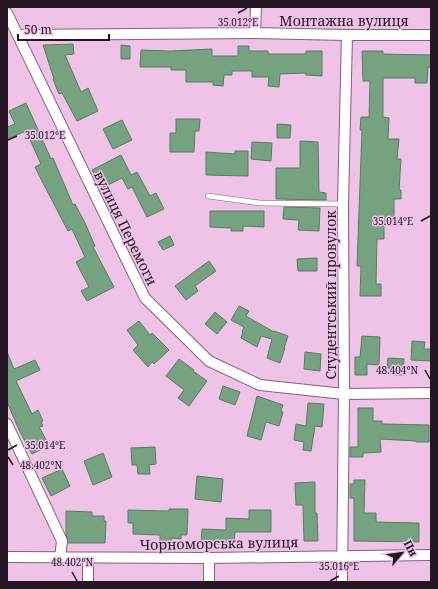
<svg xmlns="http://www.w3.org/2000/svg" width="438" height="589" font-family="'Noto Serif',serif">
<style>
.building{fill:#77a282;stroke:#547e60}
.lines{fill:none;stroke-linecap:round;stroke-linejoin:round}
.lane-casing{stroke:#845f7e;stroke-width:6}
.street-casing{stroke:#845f7e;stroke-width:12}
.lane{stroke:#fff;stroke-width:5}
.street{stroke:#fff;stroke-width:10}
.ticks{fill:none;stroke:#251623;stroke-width:1.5}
.labels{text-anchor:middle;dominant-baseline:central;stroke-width:3;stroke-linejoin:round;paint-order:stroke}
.street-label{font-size:14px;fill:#251623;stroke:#eec3e6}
.ticks-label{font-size:10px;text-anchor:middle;fill:#251623;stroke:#eec3e6;stroke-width:3;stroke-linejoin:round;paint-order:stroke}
</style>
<rect width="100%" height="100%" fill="#eec3e6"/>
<path class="building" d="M73 44 74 54 65 55 81 92 88 88 98 111 77 121 62 93 59 94 53 79H54L43 45Z
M121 45 130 46V59H121Z
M238 46H249V51H268V54H306V51H322V76L306 75V73L280 74 279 87 268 86 269 77H252V71H232V75H224L223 86 213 85V82H186V70H171V67H140L141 50 171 51 212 49V56H238Z
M362 51H383V54L431 55V67H428L427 83H415V78H383V117L389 118 388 139H399L397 159H401L399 190H401V199H394V225H384V239H377L376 284H381V296H360L361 266H357L362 130H360L361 117H369L370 81H363Z
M26 103 51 159 53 158 73 205 75 204 85 223 95 246 93 247 114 287 87 301 81 291 89 287 76 262 85 257 72 229 68 231 43 183 35 167 41 164 26 131 7 139V127L15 124 9 111Z
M176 119H200L199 131H195L194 152H170V133H176Z
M122 120 132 140 113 149 103 129Z
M277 124 291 125 290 138H277Z
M300 141 318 142 319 192 326 193V200L276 199V168H300Z
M252 142 272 143 271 161 251 159Z
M235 151H248V176L206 175V152L235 154Z
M121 155 131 175 137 172 150 196 156 193 164 209 147 217 132 187 128 189 122 178 102 188 92 170Z
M284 207 320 208 319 231 298 230 299 220 283 219Z
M210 211H264V227L243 226V231H231V228L210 227Z
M170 236 174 245 163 250 158 242Z
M317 258V271H298L297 259Z
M209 261 216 271 195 286 198 291 186 300 175 286Z
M239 306 249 311 246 316 274 332V331L288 336 284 348H285L280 363 267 358 272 339 261 336 257 347 241 338 243 332H242L244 327 231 320Z
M215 312 227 322 217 334 205 324Z
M139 321 150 335 152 333 169 350 154 364 152 362 148 367 133 350 138 345 127 330Z
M362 336 380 337 379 365 367 364V375H355V357H360Z
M412 341 425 342 424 349H431V361L411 360Z
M7 352 14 369 35 360 40 370 16 381 32 414 38 410 43 421 41 422 43 426 39 427 49 445 32 454 20 432 7 402Z
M305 352 321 354 320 371 304 369Z
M388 358 404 359 403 375H394V368H387Z
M179 359 194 370 193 371 207 381 189 406 178 398 184 390 166 376Z
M223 386 240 392 235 405 219 399Z
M257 396 283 405 281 411 283 412 279 426 266 422 261 440 247 436Z
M308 403 324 404 322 427 315 426 311 451 303 450 304 442 294 440 296 424 306 426Z
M358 408H373V421H382V424L429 425V442H416V441L380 439 381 452 363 453V457H350V447H358Z
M155 447 156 464 149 465 150 474H138L137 465H132L131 448Z
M103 453 112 477 93 485 84 461Z
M62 469 70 486 51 496 42 478Z
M197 476 223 479 221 502 195 499Z
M354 480H365L364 513H376V522L419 523V542L354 541V498H350V484H354Z
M315 482V513H317L318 541H304L303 505H296L295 483Z
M169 509H188L187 535H181V539L171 538V547L160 546V535L133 534V523H128V510L164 511H169Z
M249 510H271V532H235L234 542H228V544H201L202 529 226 530V518L249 519Z
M66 511 92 512V516H104V521H106L105 543H68L66 533Z"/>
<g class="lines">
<defs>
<path id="lane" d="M208 196 260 203 343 204"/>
<path id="street" d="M7 13 145 298 209 361 260 385 344 394 431 393
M255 33 256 7
M18 35 255 33 347 35H431
M7 424 62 541 60 558
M7 557 209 558 431 555
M88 582V558
M209 582V558
M342 582 344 394 343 204 347 35"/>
</defs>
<use href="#lane" class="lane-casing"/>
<use href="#street" class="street-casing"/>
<use href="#lane" class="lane"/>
<use href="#street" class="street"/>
</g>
<path class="ticks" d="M238 13 247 8M8 140 17 136M421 221 430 216M425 370 430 379M8 450 17 445M8 457 13 465M72 572 77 581M330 581 339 576"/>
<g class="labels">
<g class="street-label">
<text x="344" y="20">Монтажна вулиця</text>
<text transform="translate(126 228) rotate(64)">вулиця Перемоги</text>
<text transform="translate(330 295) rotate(-90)">Студентський провулок</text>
<text transform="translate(219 543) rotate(-1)">Чорноморська вулиця</text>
</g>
</g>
<g class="ticks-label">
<text x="238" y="26">35.012°E</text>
<text x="45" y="139">35.012°E</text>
<text x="393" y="225">35.014°E</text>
<text x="397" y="374">48.404°N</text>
<text x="45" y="449">35.014°E</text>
<text x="41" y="469">48.402°N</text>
<text x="72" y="566">48.402°N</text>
<text x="339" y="570">35.016°E</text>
</g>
<rect width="438" height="589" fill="none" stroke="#251623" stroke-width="16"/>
<g transform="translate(402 553) rotate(61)" stroke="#eec3e6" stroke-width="3" paint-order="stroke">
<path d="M0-3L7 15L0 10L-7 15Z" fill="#251623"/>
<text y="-6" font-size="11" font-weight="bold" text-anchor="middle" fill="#251623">Пн</text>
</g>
<path d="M18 34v6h91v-6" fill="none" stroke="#251623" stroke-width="2"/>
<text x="24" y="34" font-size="12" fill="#251623" stroke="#eec3e6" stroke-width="3" paint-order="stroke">50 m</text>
</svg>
